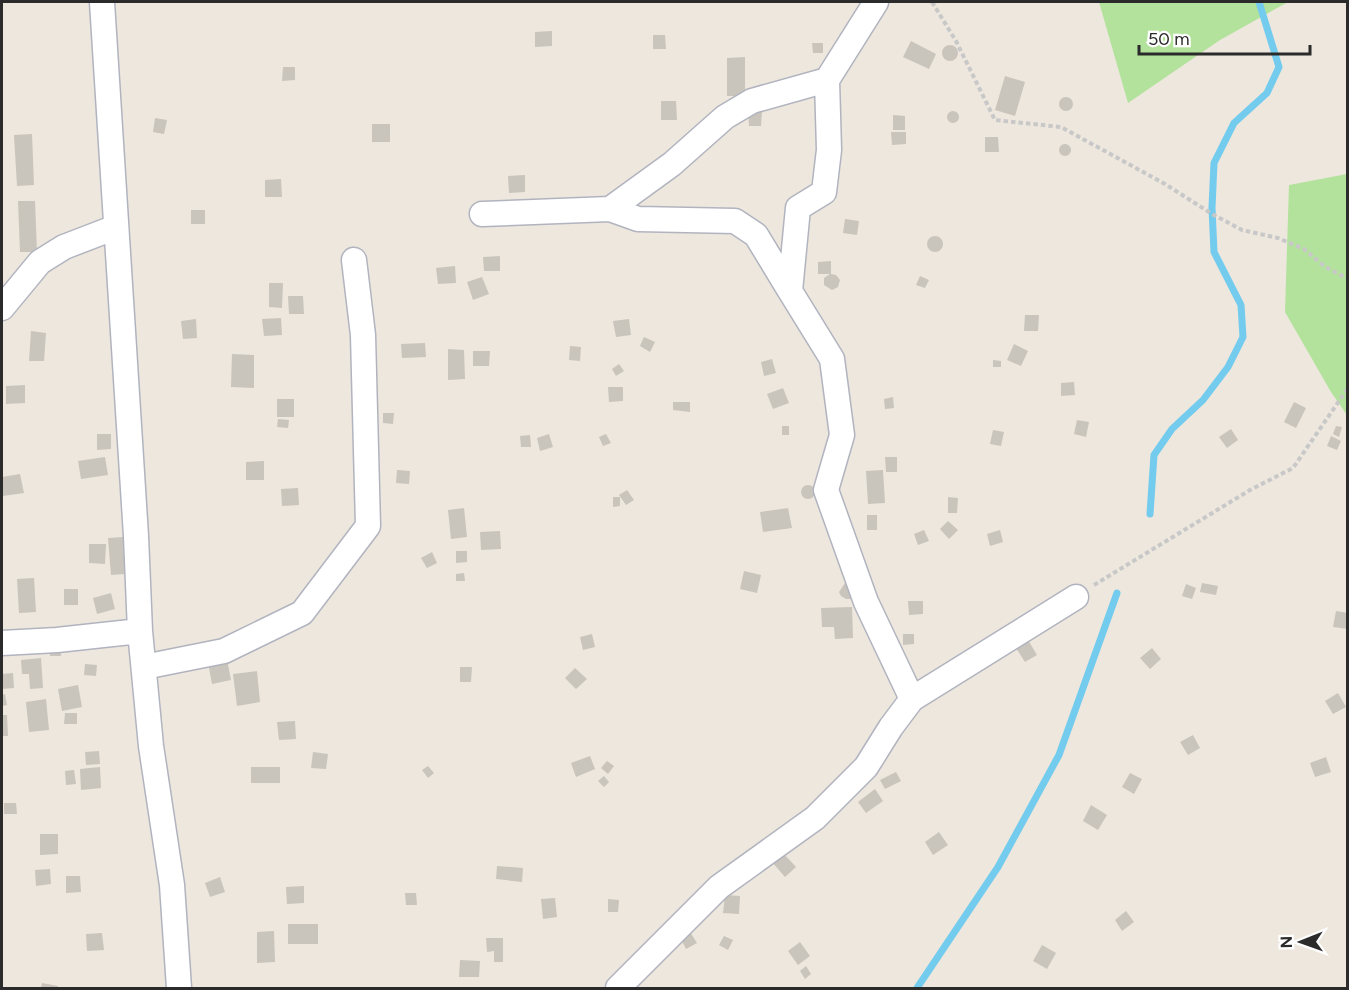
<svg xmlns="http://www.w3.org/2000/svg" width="1349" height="990" font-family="Figtree,sans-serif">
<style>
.green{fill:#b3e29c}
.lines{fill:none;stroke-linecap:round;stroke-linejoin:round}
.stream{stroke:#73cbed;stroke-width:7}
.building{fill:#c9c5bc}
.street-casing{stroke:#b1b4bf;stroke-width:27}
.path{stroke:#c8c8c8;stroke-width:4;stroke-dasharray:4.5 3;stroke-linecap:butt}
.street{stroke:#fff;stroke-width:24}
</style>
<rect width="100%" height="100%" fill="#ede7de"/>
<path class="green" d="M1099 2H1288L1220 40 1128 103Z
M1347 174H1348L1347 415 1331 392 1285 312 1289 185Z"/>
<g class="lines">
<path class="stream" d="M1150 514 1154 455 1172 429 1203 400 1228 367 1243 337 1241 305 1214 252 1212 208 1214 163 1234 123 1267 93 1279 67 1259 2
M917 988 998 867 1059 755 1117 593"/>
</g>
<path class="building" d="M552 31V46L535 47V32Z
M653 35H665L666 49H653Z
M911 41 936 54 929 69 903 57Z
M812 43H823V53H813Z
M942 53a8 8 0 1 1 16 0a8 8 0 1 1-16 0Z
M745 57V96H727V58Z
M283 67H295V80L282 81Z
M1005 76 1025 82 1015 116 995 110Z
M1059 104a7 7 0 1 1 14 0a7 7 0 1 1-14 0Z
M661 101H676L677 120H661Z
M748 111H762L761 126H749Z
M947 117a6 6 0 1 1 12 0a6 6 0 1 1-12 0Z
M893 115 905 116V130H893Z
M155 118 167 120 164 134 153 132Z
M372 124H390V142H372Z
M891 132H906V144L892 145Z
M32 134 34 185 17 186 14 135Z
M985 137H998L999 152H985Z
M1059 150a6 6 0 1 1 12 0a6 6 0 1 1-12 0Z
M525 175V192L509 193 508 176Z
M281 179 282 197H265V180Z
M18 201H35L37 252H20Z
M191 210H205V224H191Z
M845 219 859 221 857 235 843 233Z
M927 244a8 8 0 1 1 16 0a8 8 0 1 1-16 0Z
M500 256V271H484L483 257Z
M831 261V274L836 275 840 280 838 287 832 290 824 285V278L830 274H818V262Z
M455 266 456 283 438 284 436 268Z
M920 276 929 280 925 288 916 285Z
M482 277 489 294 473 300 467 282Z
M269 283H283L282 308 269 307Z
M288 296H303L304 314H289Z
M1025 315H1039L1038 331H1024Z
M281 318 282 335 264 336 262 319Z
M196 319 197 338 183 339 181 321Z
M629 319 631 335 616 337 613 321Z
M31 331 46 333 44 361H29Z
M644 337 655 342 650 352 640 346Z
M425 343 426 357 402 358 401 344Z
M1014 344 1028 351 1021 366 1007 360Z
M570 346 581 347 580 361 569 360Z
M448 349 464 350 465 379 448 380Z
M473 351H490L489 366H473Z
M232 354 254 355V388L231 387Z
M772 359 776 373 764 376 761 362Z
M993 360 1001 361V367H993Z
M619 364 624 371 616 376 612 369Z
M1074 382 1075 395 1061 396V383Z
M25 385V403L6 404V386Z
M608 387H623V401L609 402Z
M783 388 789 403 773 409 767 394Z
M893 397 894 408 885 409 884 399Z
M277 399H294V417H277Z
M673 402H690V412L673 410Z
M1294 402 1306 408 1296 428 1284 422Z
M383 413H394L393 424 383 423Z
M278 419 289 420 288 428 277 427Z
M1077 420 1089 422 1086 437 1074 434Z
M782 426H789V435H782Z
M1336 426 1342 427 1339 437 1333 434Z
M1231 429 1238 440 1227 448 1219 437Z
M993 430 1004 432 1001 446 990 444Z
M97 434H111V449L97 450Z
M549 434 553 447 540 451 537 438Z
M606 434 611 443 603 446 599 437Z
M530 435 531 447H521L520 436Z
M1331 436 1341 441 1337 450 1327 446Z
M105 457 108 475 81 479 78 461Z
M885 457H897V472H886Z
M264 461V480H246V462Z
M397 470 410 471 409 484 396 483Z
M883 470 885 503 868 504 866 471Z
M20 474 24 493 3 496 2 477Z
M801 492a7 7 0 1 1 14 0a7 7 0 1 1-14 0Z
M298 488 299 505 282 506 281 489Z
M627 490 634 500 626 505 619 495Z
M613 497H620V506L613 507Z
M948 497 958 498 957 513H948Z
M464 508 467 537 451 539 448 510Z
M788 508 792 528 763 532 760 512Z
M867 515H877V530H867Z
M948 521 958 530 949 539 940 529Z
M924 530 929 541 918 545 914 534Z
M1000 530 1003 542 990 546 987 534Z
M500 531 501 549 481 550 480 532Z
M123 537 125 574 111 575 108 538Z
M89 544H106L105 564 89 563Z
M456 551H467V562L456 563Z
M432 552 437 563 427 568 421 558Z
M744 571 761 575 757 593 740 589Z
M464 573 465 581H456V574Z
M34 578 36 612 19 613 17 579Z
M845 583H850L855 595 851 599H846L841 596 839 592Z
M1202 583 1218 586 1216 595 1200 592Z
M1186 584 1196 588 1192 599 1182 596Z
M64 589H78V605H64Z
M111 593 115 609 97 614 93 598Z
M908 601H923V614L909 615Z
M852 607 853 638 835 639 834 627H822L821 608Z
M1336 611 1348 613V629L1333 627Z
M592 634 595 647 583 650 580 637Z
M903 634H914V644L903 645Z
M1028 640 1037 655 1025 662 1016 648Z
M60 642 61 656H50L49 643Z
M1152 648 1161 659 1150 669 1140 658Z
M41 658 43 688 30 689 29 674H22L21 660Z
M227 659 231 680 212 684 208 663Z
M85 664 97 665 96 676 84 675Z
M460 667H472L471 682H460Z
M575 668 587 679 576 689 565 678Z
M257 671 260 702 237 706 233 674Z
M13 673 14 688 2 689V674Z
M78 685 82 707 62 711 58 689Z
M1338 693 1346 707 1333 714 1325 701Z
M5 694 7 705 2 706V695Z
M46 699 49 730 29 732 26 702Z
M65 713H77V724H64Z
M2 715H7L8 736H2Z
M295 721 296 739 279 740 277 722Z
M1193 735 1200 748 1188 755 1180 742Z
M99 751 100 764 86 765 85 752Z
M313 752 328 754 326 769 311 768Z
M590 756 595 769 576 777 571 763Z
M1326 757 1331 772 1315 777 1310 763Z
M607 761 614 766 608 774 601 768Z
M428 766 434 773 428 778 422 770Z
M100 767 101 788 81 790 80 769Z
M251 767H280V783H251Z
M74 770 76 784 66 785 65 771Z
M896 772 901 781 885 789 880 780Z
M1130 773 1142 779 1134 794 1122 787Z
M604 776 609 782 604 787 598 781Z
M875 789 883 801 866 813 858 802Z
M4 803H16L17 814H4Z
M1091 805 1107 815 1098 830 1083 821Z
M939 832 948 845 933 855 925 842Z
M40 834H58V854L40 855Z
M782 852 796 867 785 877 772 862Z
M497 866 523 868 522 882 496 879Z
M50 869 51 884 36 886 35 870Z
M66 876H80L81 892 66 893Z
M220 877 225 892 210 897 205 883Z
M304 886V903L287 904 286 887Z
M405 893H416L417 905H406Z
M725 895 740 896 739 914 723 913Z
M555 898 557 917 543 919 541 899Z
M608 899 619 900 618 912H608Z
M1126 911 1134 922 1122 931 1115 920Z
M288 924H318V944H288Z
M274 931 275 962 257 963V932Z
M690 932 697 943 686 949 680 937Z
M102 933 104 950 87 951 86 934Z
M724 936 733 940 728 950 719 945Z
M486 938H503V962H494V951L487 952Z
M800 942 810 956 798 965 788 951Z
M1042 945 1056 953 1047 969 1033 961Z
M460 960 480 961 479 977H459Z
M806 966 811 974 805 979 800 971Z
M42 983 58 986 57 988H41Z"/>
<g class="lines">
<defs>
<path id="street" d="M102 2 136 536 140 631 151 746 172 885 179 988
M876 2 827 80 829 150 824 192 798 208 790 291 832 359 842 435 826 490 866 602 912 699
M610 209 638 219 735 221 756 235 790 291
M482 214 610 209 672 164 725 117 752 101 827 80
M2 308 40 262 64 247 116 227
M2 643 57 640 140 631
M144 667 224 651 302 613 368 526 363 335 354 260
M618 988 719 887 815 818 866 767 891 727 912 699 1076 597"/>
</defs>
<use href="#street" class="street-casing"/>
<path class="path" d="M932 2 956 41 995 120 1061 127 1165 184 1212 214 1242 230 1278 238 1304 249 1324 266 1348 279
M1094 585 1250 490 1293 468 1348 388"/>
<use href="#street" class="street"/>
</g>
<rect width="1349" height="990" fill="none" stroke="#2b2b2b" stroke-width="6"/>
<g transform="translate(1301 942) rotate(269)" stroke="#ffffff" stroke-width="4.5" paint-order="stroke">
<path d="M0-4.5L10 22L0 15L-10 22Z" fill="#2b2b2b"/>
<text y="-9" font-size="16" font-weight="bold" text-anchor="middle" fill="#2b2b2b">N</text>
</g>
<path d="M1139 45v9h171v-9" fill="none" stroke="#2b2b2b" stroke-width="3"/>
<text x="1148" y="45" font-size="18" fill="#2b2b2b" stroke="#ffffff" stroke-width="4.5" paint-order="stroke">50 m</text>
</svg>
